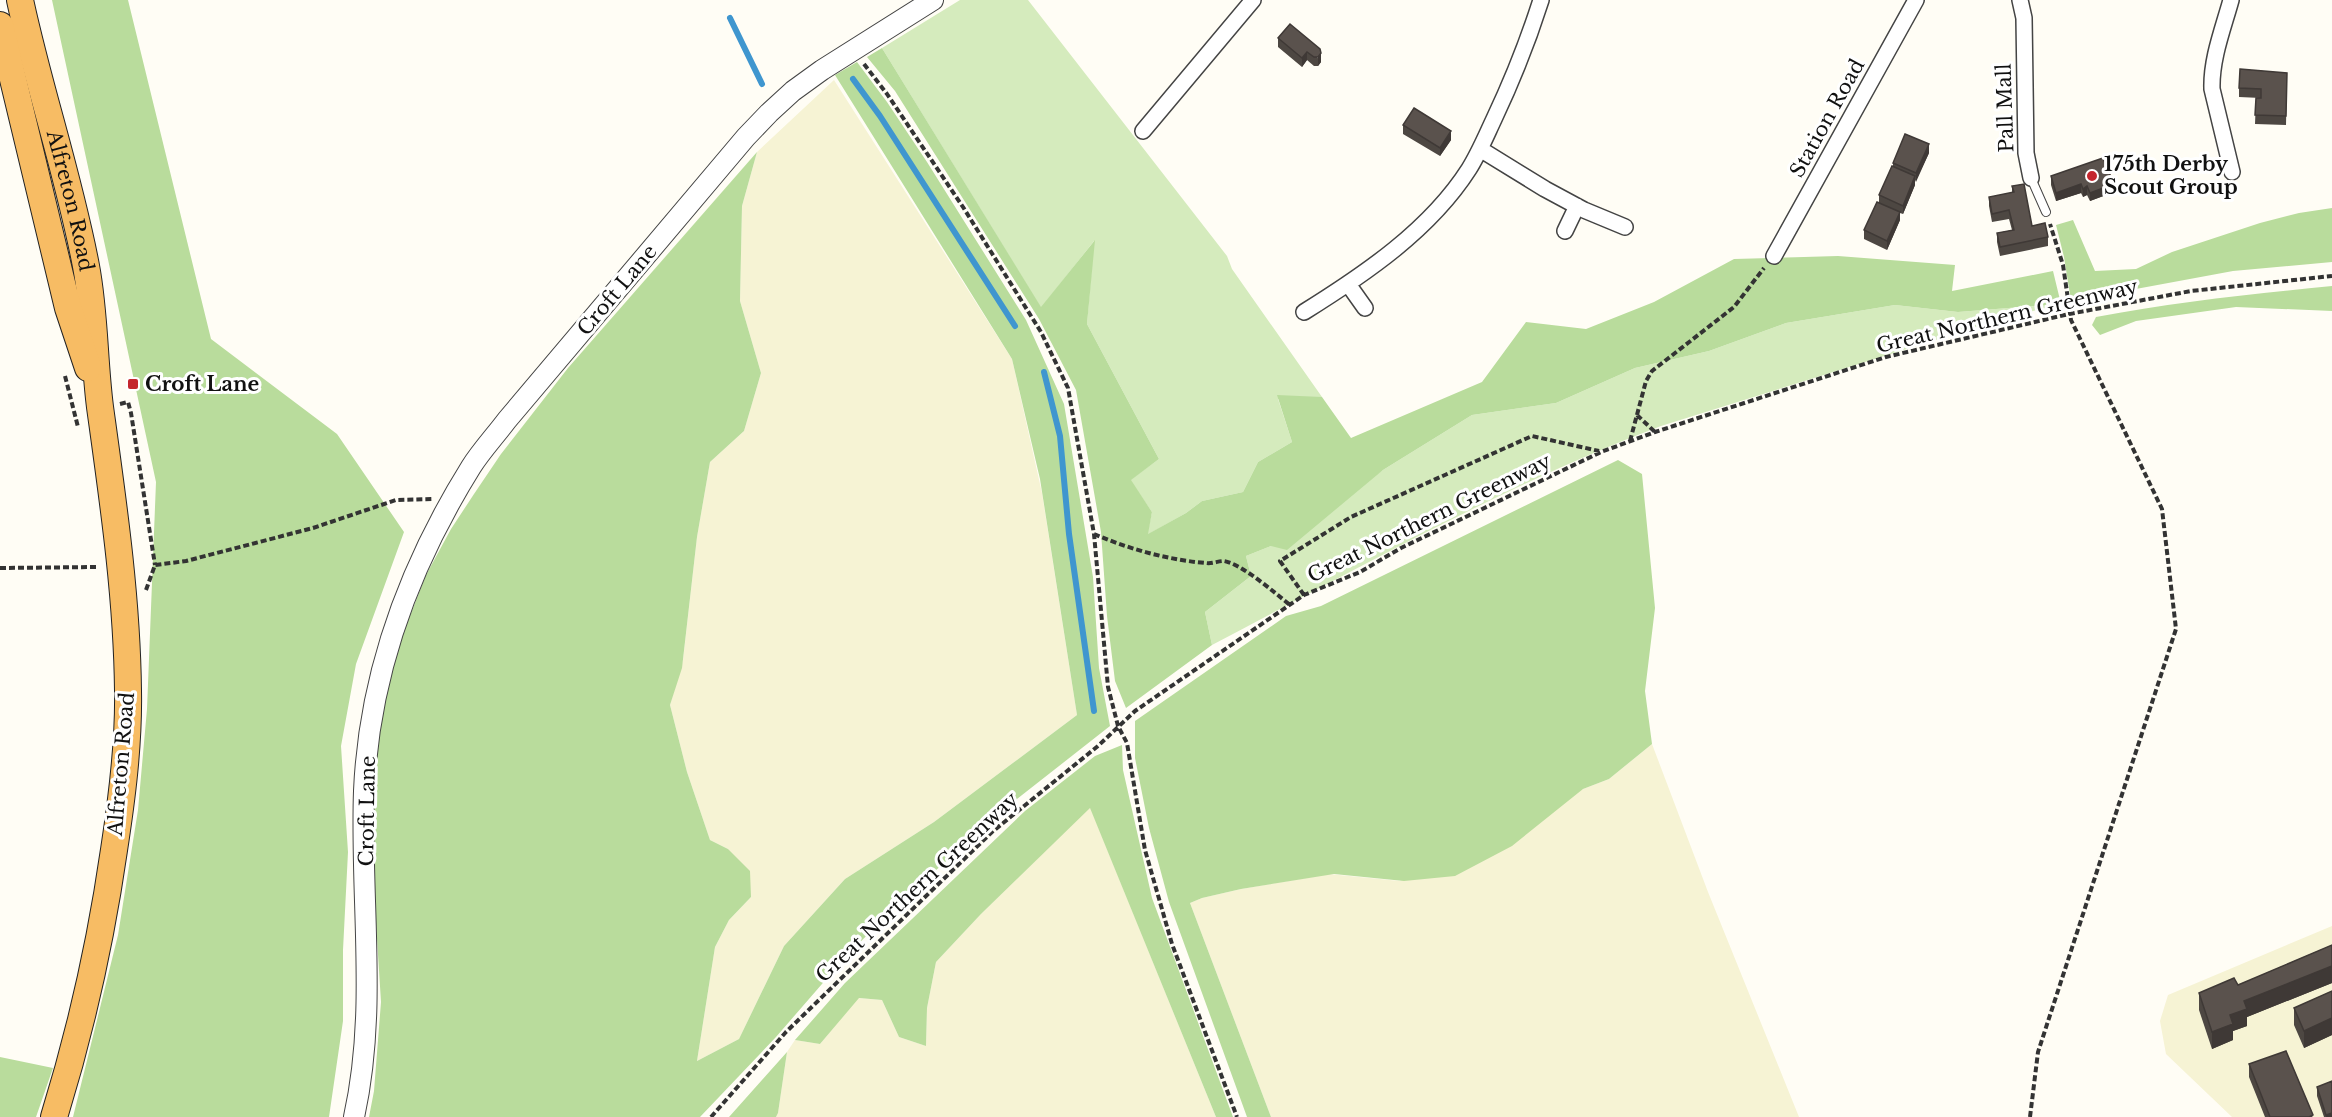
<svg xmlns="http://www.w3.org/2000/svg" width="2332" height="1117" font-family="'Libre Baskerville',serif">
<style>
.farmland{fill:#f6f3d4}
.green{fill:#d5ebbd}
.forest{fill:#b9dc9c}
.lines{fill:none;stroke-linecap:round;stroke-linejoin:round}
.stream{stroke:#3f96cf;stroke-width:6}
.service-casing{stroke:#444;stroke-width:10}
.minor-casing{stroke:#444;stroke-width:18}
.tertiary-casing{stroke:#444;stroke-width:22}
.trunk-casing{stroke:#222;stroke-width:28}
.path{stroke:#333;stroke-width:4;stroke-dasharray:6 3;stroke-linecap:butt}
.service{stroke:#fff;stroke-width:8}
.minor{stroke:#fff;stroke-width:15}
.tertiary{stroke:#fff;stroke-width:20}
.trunk{stroke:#f7bc64;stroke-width:26}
.wall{fill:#4d4742}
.shaded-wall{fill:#3f3936}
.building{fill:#5a524d;stroke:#3f3936;stroke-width:1.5}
.poi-dot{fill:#c4262e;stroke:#fff;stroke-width:2}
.labels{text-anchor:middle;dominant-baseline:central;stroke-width:6;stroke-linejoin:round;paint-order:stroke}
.street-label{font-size:20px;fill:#111;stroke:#fff}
.poi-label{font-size:20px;font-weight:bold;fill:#111;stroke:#fff;text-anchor:start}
</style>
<rect width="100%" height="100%" fill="#fffdf5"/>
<path class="farmland" d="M834 80 1012 359 1042 493 1077 715 934 822 845 879 784 946 739 1039 697 1061 715 947 729 920 751 897 728 849 710 840 687 772 670 705 683 660 697 537 710 462 744 431 761 373 740 301 742 206 757 152Z
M1652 744 1708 892 1799 1117H1271L1190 903 1202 898 1241 889 1329 874 1400 881 1583 789 1609 779Z
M1090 807 1216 1117H776L778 1113 787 1052 795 1040 820 1044 858 998 882 1000 899 1037 926 1046 927 1008 936 962 981 914Z
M2332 926V1117H2232L2166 1054 2160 1021 2168 995Z"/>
<path class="green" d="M960 0H1028L1227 256 1232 269 1322 397 1278 399 1292 442 1258 462 1243 492 1202 501 1186 513 1147 535 1152 512 1130 480 1159 459 1087 324 1094 241 1041 308 882 48Z
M2061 304 2009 317 1661 426C1505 485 1359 568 1212 645L1205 612 1251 576 1246 556 1271 546 1383 470 1472 415 1556 403 1635 368 1709 351 1786 323 1895 305 1958 312Z"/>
<path class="forest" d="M52 0H128L211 339 337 434 404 532 356 664 341 746 348 852 343 950V1021L329 1117H73L118 935 138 810 147 709 156 482Z
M882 48 1041 307 1095 240 1087 324 1159 459 1131 480 1152 512 1148 534 1186 513 1202 501 1243 492 1258 462 1292 442 1277 395 1322 397 1351 438 1482 382 1526 322 1586 329 1654 302 1734 259 1838 256 1955 265 1952 291 2053 271 2061 304 1958 312 1895 305 1786 323 1709 351 1635 368 1556 403 1472 415 1383 470 1287 550 1271 546 1246 556 1251 576 1205 612 1212 645 1126 708 1115 681 1107 616 1101 532 1076 390 1039 319 895 91 867 57Z
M857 62 887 102 927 162 1026 320 1064 404 1093 577 1099 668 1110 726 1003 810 905 898 848 954 776 1037 700 1117H369L374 1091 381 1002 374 891 373 793 383 698 400 641 426 575 451 529 474 494 501 454 568 368 757 152 742 206 740 301 761 373 744 431 710 462 697 537 682 668 670 705 687 772 710 840 728 849 750 871 751 897 729 920 715 947 697 1061 739 1039 784 946 845 879 934 822 1077 715 1040 479 1012 359 835 75Z
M2332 208V262L2233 271 2071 301 2064 257 2056 225 2073 220 2095 271 2136 269 2172 252 2260 223 2299 213Z
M2332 286V311L2236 307 2136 321 2100 335 2092 325 2096 317C2174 302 2253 294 2332 286Z
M1618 460 1642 474 1655 608 1645 691 1652 744 1609 779 1583 789 1512 846 1455 876 1404 881 1334 874 1241 889 1202 898 1190 903 1271 1117H1247L1169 902 1149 828 1135 758V721L1286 616 1321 606Z
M1122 745 1123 770 1152 898 1233 1117H1216L1090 808 981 914 936 962 927 1008 926 1046 899 1037 882 1000 859 998 820 1044 795 1040 845 983 1025 811 1095 756Z
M787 1052 778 1113 776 1117H729Z
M0 1057 53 1068 36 1117H0Z"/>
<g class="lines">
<path class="stream" d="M730 18 762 84
M853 79 880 116 1015 326
M1044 372 1060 436 1069 534 1094 711"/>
<defs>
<path id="service" d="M2031 178 2046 212"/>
<path id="minor" d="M2020 0 2024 18 2026 153 2031 178
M2231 0C2223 29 2211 59 2212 89L2232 172
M1143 131 1253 0
M1480 149 1545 189 1584 210 1625 227
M1565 231 1577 206
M1774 256 1916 0
M1348 284 1365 308
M1304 312C1365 274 1430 230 1469 169 1479 153 1486 136 1494 119 1512 81 1528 41 1541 0"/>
<path id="tertiary" d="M354 1117C378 1009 360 900 364 791 369 675 410 565 471 467 481 451 495 436 507 420L746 137 769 113 793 91 822 70 933 0"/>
<g id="trunk">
<path id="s1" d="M20 0C39 89 69 176 86 266 95 313 94 360 100 407 113 501 127 596 128 691 129 744 122 798 114 850 101 940 81 1030 54 1117"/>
<path d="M0 25 68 308 88 368"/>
</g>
</defs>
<use href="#service" class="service-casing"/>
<use href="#minor" class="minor-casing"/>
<use href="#tertiary" class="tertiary-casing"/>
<use href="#trunk" class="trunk-casing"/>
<path class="path" d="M864 64 887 94 963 207 1041 332 1068 388 1094 534 1108 687 1118 726 1127 743 1145 850 1172 944 1237 1117
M65 376 78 427
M120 404 128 402 131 413 155 565
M1637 415 1655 432
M1630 441 1646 381 1652 371 1734 307 1764 268
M1094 534C1129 549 1168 560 1206 563 1212 564 1218 561 1224 561 1242 564 1275 593 1290 605
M0 568 98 567
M146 590 155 565 186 561 313 528 396 500 432 499
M1304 595 1280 561 1351 517 1532 436 1599 451
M711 1117 786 1032 992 832 1098 746 1135 711 1304 595 1360 572 1401 548 1601 452 1655 432 1886 357 2069 314 2191 291 2332 276
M2030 1117 2038 1052 2176 629 2162 509 2071 320 2063 265 2050 224"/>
<use href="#service" class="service"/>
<use href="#minor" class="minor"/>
<use href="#tertiary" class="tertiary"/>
<use href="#trunk" class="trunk"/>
</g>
<path class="wall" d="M1290 24 1321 62 1318 66H1314L1307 60 1302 67 1278 47V38Z
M2287 73 2286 125 2255 124 2256 98H2261L2239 97V88Z
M1403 125 1451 140 1440 156 1403 134Z
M1929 153 1915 182V185L1903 214 1900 213V220L1887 250 1864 239V230L1879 203V195L1893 167V163Z
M2051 176 2114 192 2090 201 2087 195 2083 197 2081 193 2056 201 2051 185Z
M2012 186 2032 226 2048 237V246L2000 256 1997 242V233L2012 230 2009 219 1992 222 1989 206V197L2012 193Z
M2332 945V983L2247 1017V1026L2233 1031V1040L2212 1049 2199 1010V993L2238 985Z
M2332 991V1035L2304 1048 2294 1025V1008Z
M2249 1064 2313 1117H2265L2249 1077Z
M2317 1087 2332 1117H2324L2317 1096Z"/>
<path class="shaded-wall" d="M1307 52V60L1302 67V58Z
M1321 53V62L1318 66V57Z
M1451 131V140L1440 156V148Z
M1929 144V153L1916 182V173Z
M1915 176V185L1903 214V206Z
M2081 184V193L2056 201V193Z
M2114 184V192L2090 201V193Z
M2087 186V195L2083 197V189Z
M1900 212V220L1887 250V241Z
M2332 966V983L2247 1017V1026L2233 1031V1040L2212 1049V1032L2244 1001Z
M2332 1018V1035L2304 1048V1031Z
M2332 1113V1117H2326V1115Z"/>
<path class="building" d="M1290 24 1320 49 1321 53 1318 57H1314L1307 52 1302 58 1278 38Z
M2240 69 2287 73 2286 116 2255 115 2256 98H2261V89L2239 88Z
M1414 108 1451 131 1440 148 1403 125Z
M1905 134 1929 144 1916 173 1893 163Z
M2103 158 2114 184 2090 193 2087 186 2083 189 2081 184 2056 193 2051 176Z
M1892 166 1915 176 1903 206 1879 195Z
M2024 184 2032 226 2045 223 2048 237 2000 247 1997 233 2014 230 2009 210 1992 214 1989 197 2014 192 2012 186Z
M1877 202 1900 212 1887 241 1864 230Z
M2332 945V966L2244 1001 2247 1009 2230 1015 2233 1024 2212 1032 2199 993 2234 978 2238 985Z
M2332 991V1018L2304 1031 2294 1008Z
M2286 1051 2313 1115 2309 1117H2270L2249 1064Z
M2332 1081V1113L2326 1115 2317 1087Z"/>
<g class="poi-dot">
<circle cx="2092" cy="176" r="6"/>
<rect x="127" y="378" width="12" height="12" rx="3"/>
</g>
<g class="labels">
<g class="street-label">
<text transform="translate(2005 108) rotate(-92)">Pall Mall</text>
<text transform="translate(1827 118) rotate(-61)">Station Road</text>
<text stroke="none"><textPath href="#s1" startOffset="207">Alfreton Road</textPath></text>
<text transform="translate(617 290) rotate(-50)">Croft Lane</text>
<text transform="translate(2007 316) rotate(-13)">Great Northern Greenway</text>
<text transform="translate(1429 518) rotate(-26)">Great Northern Greenway</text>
<text transform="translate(121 764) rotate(-85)">Alfreton Road</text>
<text transform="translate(367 811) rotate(-89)">Croft Lane</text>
<text transform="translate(917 887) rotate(-43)">Great Northern Greenway</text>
</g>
<g class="poi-label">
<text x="2104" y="164">175th Derby<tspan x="2104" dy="23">Scout Group</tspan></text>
<text x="145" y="384">Croft Lane</text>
</g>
</g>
</svg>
